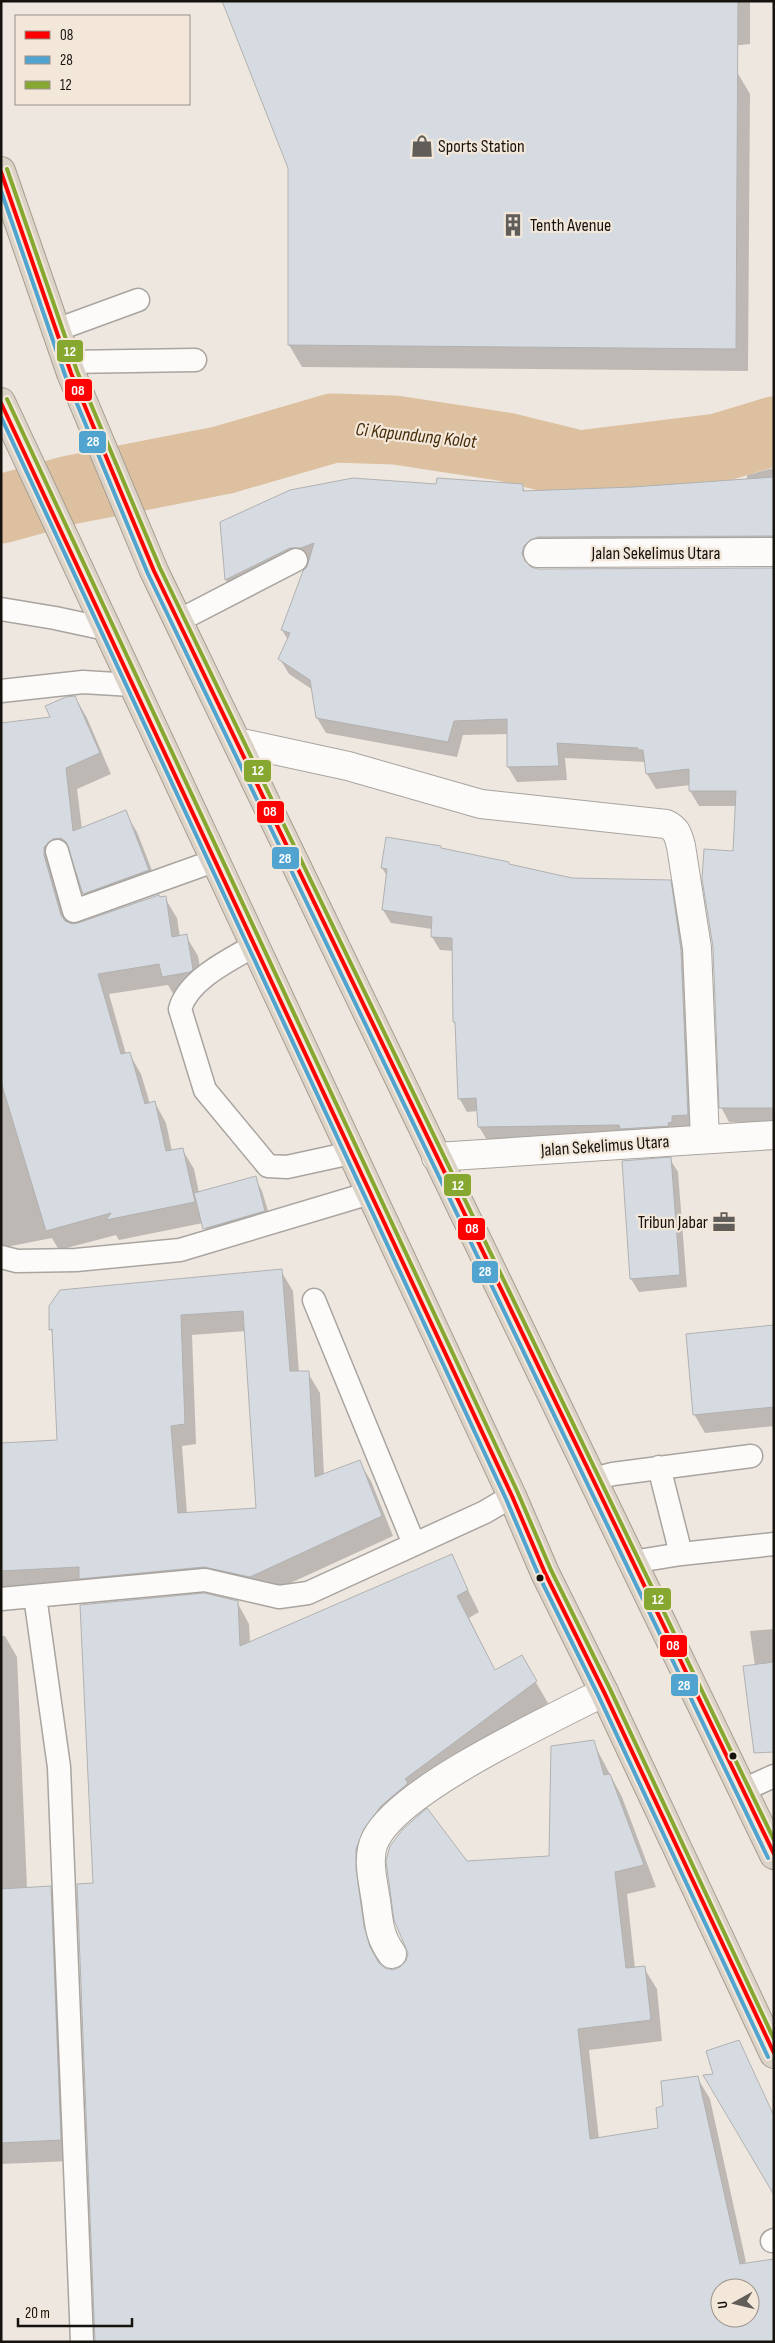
<svg xmlns="http://www.w3.org/2000/svg" width="775" height="2343" font-family="'Sofia Sans Condensed',sans-serif">
<style>
.shadow{fill:#0003;fill-rule:evenodd}
.lines{fill:none;stroke-linecap:round;stroke-linejoin:round}
.river{stroke:#dcc09f;stroke-width:69}
.building{fill:#d6dbe1;stroke:#b2b1b1;fill-rule:evenodd}
.lane-casing{stroke:#a9a49f;stroke-width:25}
.street-casing{stroke:#a9a49f;stroke-width:30}
.highway-casing{stroke:#a79c8e;stroke-width:30}
.lane{stroke:#fcfbfa;stroke-width:22}
.street{stroke:#fcfbfa;stroke-width:28}
.highway{stroke:#dbd3c8;stroke-width:28}
.bus-1-casing{stroke:#f3e7da;stroke-width:8}
.bus-2-casing{stroke:#f3e7da;stroke-width:8}
.bus-3-casing{stroke:#f3e7da;stroke-width:8}
.bus-1{stroke:#f00;stroke-width:4}
.bus-2{stroke:#51a4d0;stroke-width:4}
.bus-3{stroke:#86a831;stroke-width:4}
.bus-dot{fill:#16120e;stroke:#f3e7da;stroke-width:2}
.labels{text-anchor:middle;dominant-baseline:central;stroke-width:4.5;stroke-linejoin:round;paint-order:stroke}
.poi-label{font-size:18px;fill:#16120e;stroke:#f3e7da;text-anchor:start}
.street-label{font-size:18px;fill:#16120e;stroke:#f3e7da}
.water-label{font-size:19px;font-style:italic;fill:#452b07;stroke:#f3e7da}
.line-badge{stroke:#f3e7da;stroke-width:2}
.badge-label{font-size:14px;text-anchor:middle;font-weight:bold;fill:#fff}
</style>
<rect width="100%" height="100%" fill="#ede7e0"/>
<path class="shadow" d="M224 1H750V44L630 56 737 72 750 94 748 371 302 367 289 345 290 167Z
M774 468V551L533 560 531 566 526 561 529 567 538 570 774 569V1123L729 1122 721 1107 736 806H699L690 791V785L656 789 647 774 646 762 565 758 567 780 517 782 508 767V734L463 735 457 757 326 733 317 718 313 690 289 674 280 659 288 640 282 630 310 563H299L234 594 226 580 221 523 437 485 522 486 526 493 633 488 747 479V475Z
M75 697 87 718 111 774 77 789 82 829 125 812 137 832 160 891 96 914 84 893 73 859H65L55 876 69 924 72 925 165 898 177 918 180 937 186 936 198 956 204 990 175 997 168 985 109 994 126 1054 129 1053 141 1074 150 1104 155 1103 166 1123 172 1151 182 1149 194 1169 199 1193 255 1178 262 1191 272 1224 212 1242 203 1223 119 1240 116 1235 59 1250 52 1238 1 1248V724L52 718Z
M440 847 442 849 572 880 670 882 678 895 688 964 695 1128 487 1140 479 1127 478 1111 467 1112 459 1098 456 1026 454 1022 453 951 440 950 432 937V929L391 923 383 910 387 876 382 868Z
M670 1159 678 1172 687 1287 639 1292 631 1279Z
M281 1271 293 1291 299 1373H308L320 1393 324 1475 359 1461 371 1481 393 1536 262 1596 216 1587 1 1591V1444L58 1441 53 1334 50 1329ZM246 1331 257 1509 187 1514 182 1446 196 1444 192 1335Z
M774 1327V1426L705 1433 694 1414Z
M451 1556 479 1612 469 1618 495 1671 521 1657 548 1703 417 1800 375 1850V1948L381 1966 385 1969 393 1971 401 1968 407 1961 467 1862 550 1858 593 1742 622 1797 656 1887 627 1894 635 1969 644 1968 657 1989 662 2041 589 2050 599 2139 659 2129 664 2107 697 2077 710 2099 746 2262 741 2265 774 2342H96L94 1884 237 1602 249 1624 250 1643ZM720 2288H750V2318H720Z
M774 1629V1708L755 1666 750 1631Z
M1 1636H5L17 1657 27 1888 50 1887 62 1908 72 2161 1 2164Z"/>
<g class="lines">
<path class="river" d="M1 509 70 490 223 460 333 428 395 430 506 447 579 465 718 448 774 431"/>
</g>
<path class="building" d="M222 1H738L736 349 288 345V168Z
M774 477V536L538 537 530 540 524 546 522 553 525 561 531 567 538 569 774 568V1108H719L713 947 702 879 704 849 733 851 736 791H689V769L646 774 643 750H638V748L557 743 559 766 507 767V719L454 721 448 742 316 718 310 680 278 659 290 633 281 630 303 571 307 567 314 543 301 548H290L225 580 220 522 290 490 353 478 436 484 437 478 523 484V491L633 487Z
M75 696 100 753 66 768 73 831 126 810 149 870 83 894 66 842 61 838 53 839 44 847V855L61 915 65 921 72 924 78 923 159 895 160 897 166 896 172 937 187 934 193 969 190 972 162 977 159 964 98 974 121 1054 130 1052 145 1104 155 1101 166 1151 183 1148 195 1202 106 1220 111 1213 46 1231 1 1082V723L50 717 45 706 66 697Z
M386 837 441 846V848L509 862V864L572 878 671 880 681 950 688 1115 672 1116V1122L668 1123 669 1126 620 1129 619 1125 478 1127 476 1098 458 1099 455 1022H453L452 938 431 937 432 917 382 910 387 869 381 868Z
M671 1157 680 1275 630 1279 622 1161Z
M256 1176 265 1211 203 1229 194 1193Z
M282 1269 290 1371H309L315 1477 360 1460 382 1516 250 1577 204 1567 79 1579V1567L1 1571V1443L57 1440 52 1329 49 1330V1306L60 1290ZM243 1311 256 1508 178 1513 171 1426 185 1424 181 1315Z
M774 1325V1407L693 1415 686 1334Z
M452 1554 468 1590 457 1596 495 1670 522 1655 537 1681 405 1779 408 1783 381 1806 364 1829 356 1849V1869L364 1926 370 1947 379 1963 385 1968 393 1970 400 1967 406 1961 408 1953 394 1920 386 1861 390 1846 403 1829 427 1808 467 1861 549 1856 551 1746 594 1740 604 1775 610 1774 644 1865 615 1872 626 1968 645 1966 651 2020 578 2029 590 2139 658 2128 656 2108 663 2106 661 2081 698 2076 740 2264 774 2259V2342H95L77 1884 93 1883 80 1605 204 1593 238 1601 240 1646ZM720 2288H750V2318H720Z
M774 1662V1752L754 1753 743 1666Z
M51 1886 61 2140 1 2143V1889Z
M739 2040 774 2116V2195L703 2075 713 2074 706 2051Z"/>
<g class="lines">
<defs>
<path id="lane" d="M56 330 138 300
M67 362 195 360
M1 609 55 618 106 629
M178 621 296 560
M1 691 83 682 132 685
M57 851 74 911 214 861
M254 946C229 960 188 980 180 1009L205 1090 268 1166 287 1167 351 1153
M1 1257 17 1261 76 1260 180 1250 370 1193
M314 1300 414 1544
M659 1467 681 1554
M593 1479 613 1474 751 1456
M632 1562 681 1554 774 1544
M35 1596 59 1767 82 2342
M1 1599 205 1580 279 1597 308 1593 485 1512 512 1496
M743 1790 774 1776
M772 2241 774 2240"/>
<path id="street" d="M538 553 774 552
M237 742 348 766 481 804 666 824C677 829 678 835 681 846L697 948 705 1139
M436 1157 774 1135
M392 1954C379 1936 379 1923 376 1901 373 1881 366 1856 376 1838 403 1787 550 1720 604 1692"/>
<path id="highway" d="M1 171 71 373 154 571 774 1855
M1 402 512 1496 545 1573 604 1692 774 2054"/>
</defs>
<use href="#lane" class="lane-casing"/>
<use href="#street" class="street-casing"/>
<use href="#highway" class="highway-casing"/>
<use href="#lane" class="lane"/>
<use href="#street" class="street"/>
<use href="#highway" class="highway"/>
<defs>
<path id="bus-1" d="M1 172 71 373 154 571 774 1854
M1 403 512 1496 545 1573 604 1692 774 2053"/>
<path id="bus-2" d="M1 191 65 375 148 574 768 1858
M1 417 506 1499 539 1576 598 1695 768 2057"/>
<path id="bus-3" d="M7 169 77 371 160 568 774 1840
M7 399 518 1493 551 1570 610 1689 774 2039"/>
</defs>
<use href="#bus-1" class="bus-1-casing"/>
<use href="#bus-2" class="bus-2-casing"/>
<use href="#bus-3" class="bus-3-casing"/>
<use href="#bus-1" class="bus-1"/>
<use href="#bus-2" class="bus-2"/>
<use href="#bus-3" class="bus-3"/>
</g>
<defs>
<symbol id="shop-bare" viewBox="-9 -9 18 18"><path d="M-5-2.5h2.3a2.7 3.5 0 0 1 5.4 0H5L5.5 6h-11ZM-1.5-2.5h3a1.5 2.3 0 0 0-3 0Z" fill="#615d58" stroke="#f3e7da" stroke-width="2.5" paint-order="stroke"/></symbol>
<symbol id="building-bare" viewBox="-9 -9 18 18"><path d="M-4-6H4V6H1V3H-1V6H-4ZM-2.5-4.3h1.7v1.8h-1.7ZM.8-4.3h1.7v1.8H.8ZM-2.5-1h1.7V.8h-1.7ZM.8-1h1.7V.8H.8Z" fill="#615d58" stroke="#f3e7da" stroke-width="2.5" paint-order="stroke"/></symbol>
<symbol id="office-bare" viewBox="-9 -9 18 18"><path d="M-6-3h4V-5.5h4V-3h4V5H-6ZM-1-4.5V-3h2v-1.5ZM-6 0V1H6V0Z" fill="#615d58" stroke="#f3e7da" stroke-width="2.5" paint-order="stroke"/></symbol>
</defs>
<g fill-rule="evenodd">
<use href="#shop-bare" x="406" y="130" width="32" height="32"/>
<use href="#building-bare" x="497" y="209" width="32" height="32"/>
<use href="#office-bare" x="708" y="1206" width="32" height="32"/>
</g>
<g class="bus-dot">
<circle cx="540" cy="1578" r="4.5"/>
<circle cx="733" cy="1756" r="4.5"/>
</g>
<g class="labels">
<g class="poi-label">
<text x="438" y="146">Sports Station</text>
<text x="530" y="225">Tenth Avenue</text>
<text x="708" y="1222" text-anchor="end">Tribun Jabar</text>
</g>
<g class="street-label">
<text x="656" y="553">Jalan Sekelimus Utara</text>
<text transform="translate(605 1146) rotate(-4)">Jalan Sekelimus Utara</text>
</g>
<g class="water-label">
<text transform="translate(416 436) rotate(6)">Ci Kapundung Kolot</text>
</g>
</g>
<g class="line-badge">
<rect x="56" y="339" width="28" height="24" rx="5" fill="#86a831"/>
<rect x="64" y="378" width="29" height="24" rx="5" fill="#f00"/>
<rect x="78" y="430" width="29" height="24" rx="5" fill="#51a4d0"/>
<rect x="243" y="759" width="29" height="24" rx="5" fill="#86a831"/>
<rect x="256" y="800" width="29" height="24" rx="5" fill="#f00"/>
<rect x="271" y="846" width="29" height="24" rx="5" fill="#51a4d0"/>
<rect x="443" y="1173" width="29" height="24" rx="5" fill="#86a831"/>
<rect x="457" y="1217" width="29" height="24" rx="5" fill="#f00"/>
<rect x="471" y="1260" width="28" height="24" rx="5" fill="#51a4d0"/>
<rect x="643" y="1587" width="29" height="24" rx="5" fill="#86a831"/>
<rect x="659" y="1634" width="29" height="24" rx="5" fill="#f00"/>
<rect x="670" y="1673" width="29" height="24" rx="5" fill="#51a4d0"/>
</g>
<g class="badge-label">
<text x="70" y="356">12</text>
<text x="78" y="395">08</text>
<text x="93" y="446">28</text>
<text x="258" y="775">12</text>
<text x="270" y="816">08</text>
<text x="285" y="863">28</text>
<text x="458" y="1190">12</text>
<text x="472" y="1233">08</text>
<text x="485" y="1276">28</text>
<text x="658" y="1604">12</text>
<text x="673" y="1650">08</text>
<text x="684" y="1690">28</text>
</g>
<rect width="775" height="2343" fill="none" stroke="#16120e" stroke-width="5"/>
<rect x="15" y="15" width="175" height="90" fill="#f3e7da" stroke="#9b9288"/>
<rect x="25" y="31" width="25" height="8" fill="#ff0000" stroke="#9b9288"/>
<text x="60" y="40" font-size="15" fill="#16120e">08</text>
<rect x="25" y="56" width="25" height="8" fill="#51a4d0" stroke="#9b9288"/>
<text x="60" y="65" font-size="15" fill="#16120e">28</text>
<rect x="25" y="81" width="25" height="8" fill="#86a831" stroke="#9b9288"/>
<text x="60" y="90" font-size="15" fill="#16120e">12</text>
<g transform="translate(735 2303) rotate(262)"><circle r="24" fill="#f3e7da" stroke="#9b9288"/>
<path d="M0-4L9 19L0 12L-9 19Z" fill="#615d58"/>
<text y="-8" font-size="14" font-weight="bold" text-anchor="middle" fill="#16120e">U</text>
</g>
<path d="M18 2318v8h114v-8" fill="none" stroke="#16120e" stroke-width="2.5"/>
<text x="25" y="2318" font-size="15" fill="#16120e" stroke="#f3e7da" stroke-width="4" paint-order="stroke">20 m</text>
</svg>
